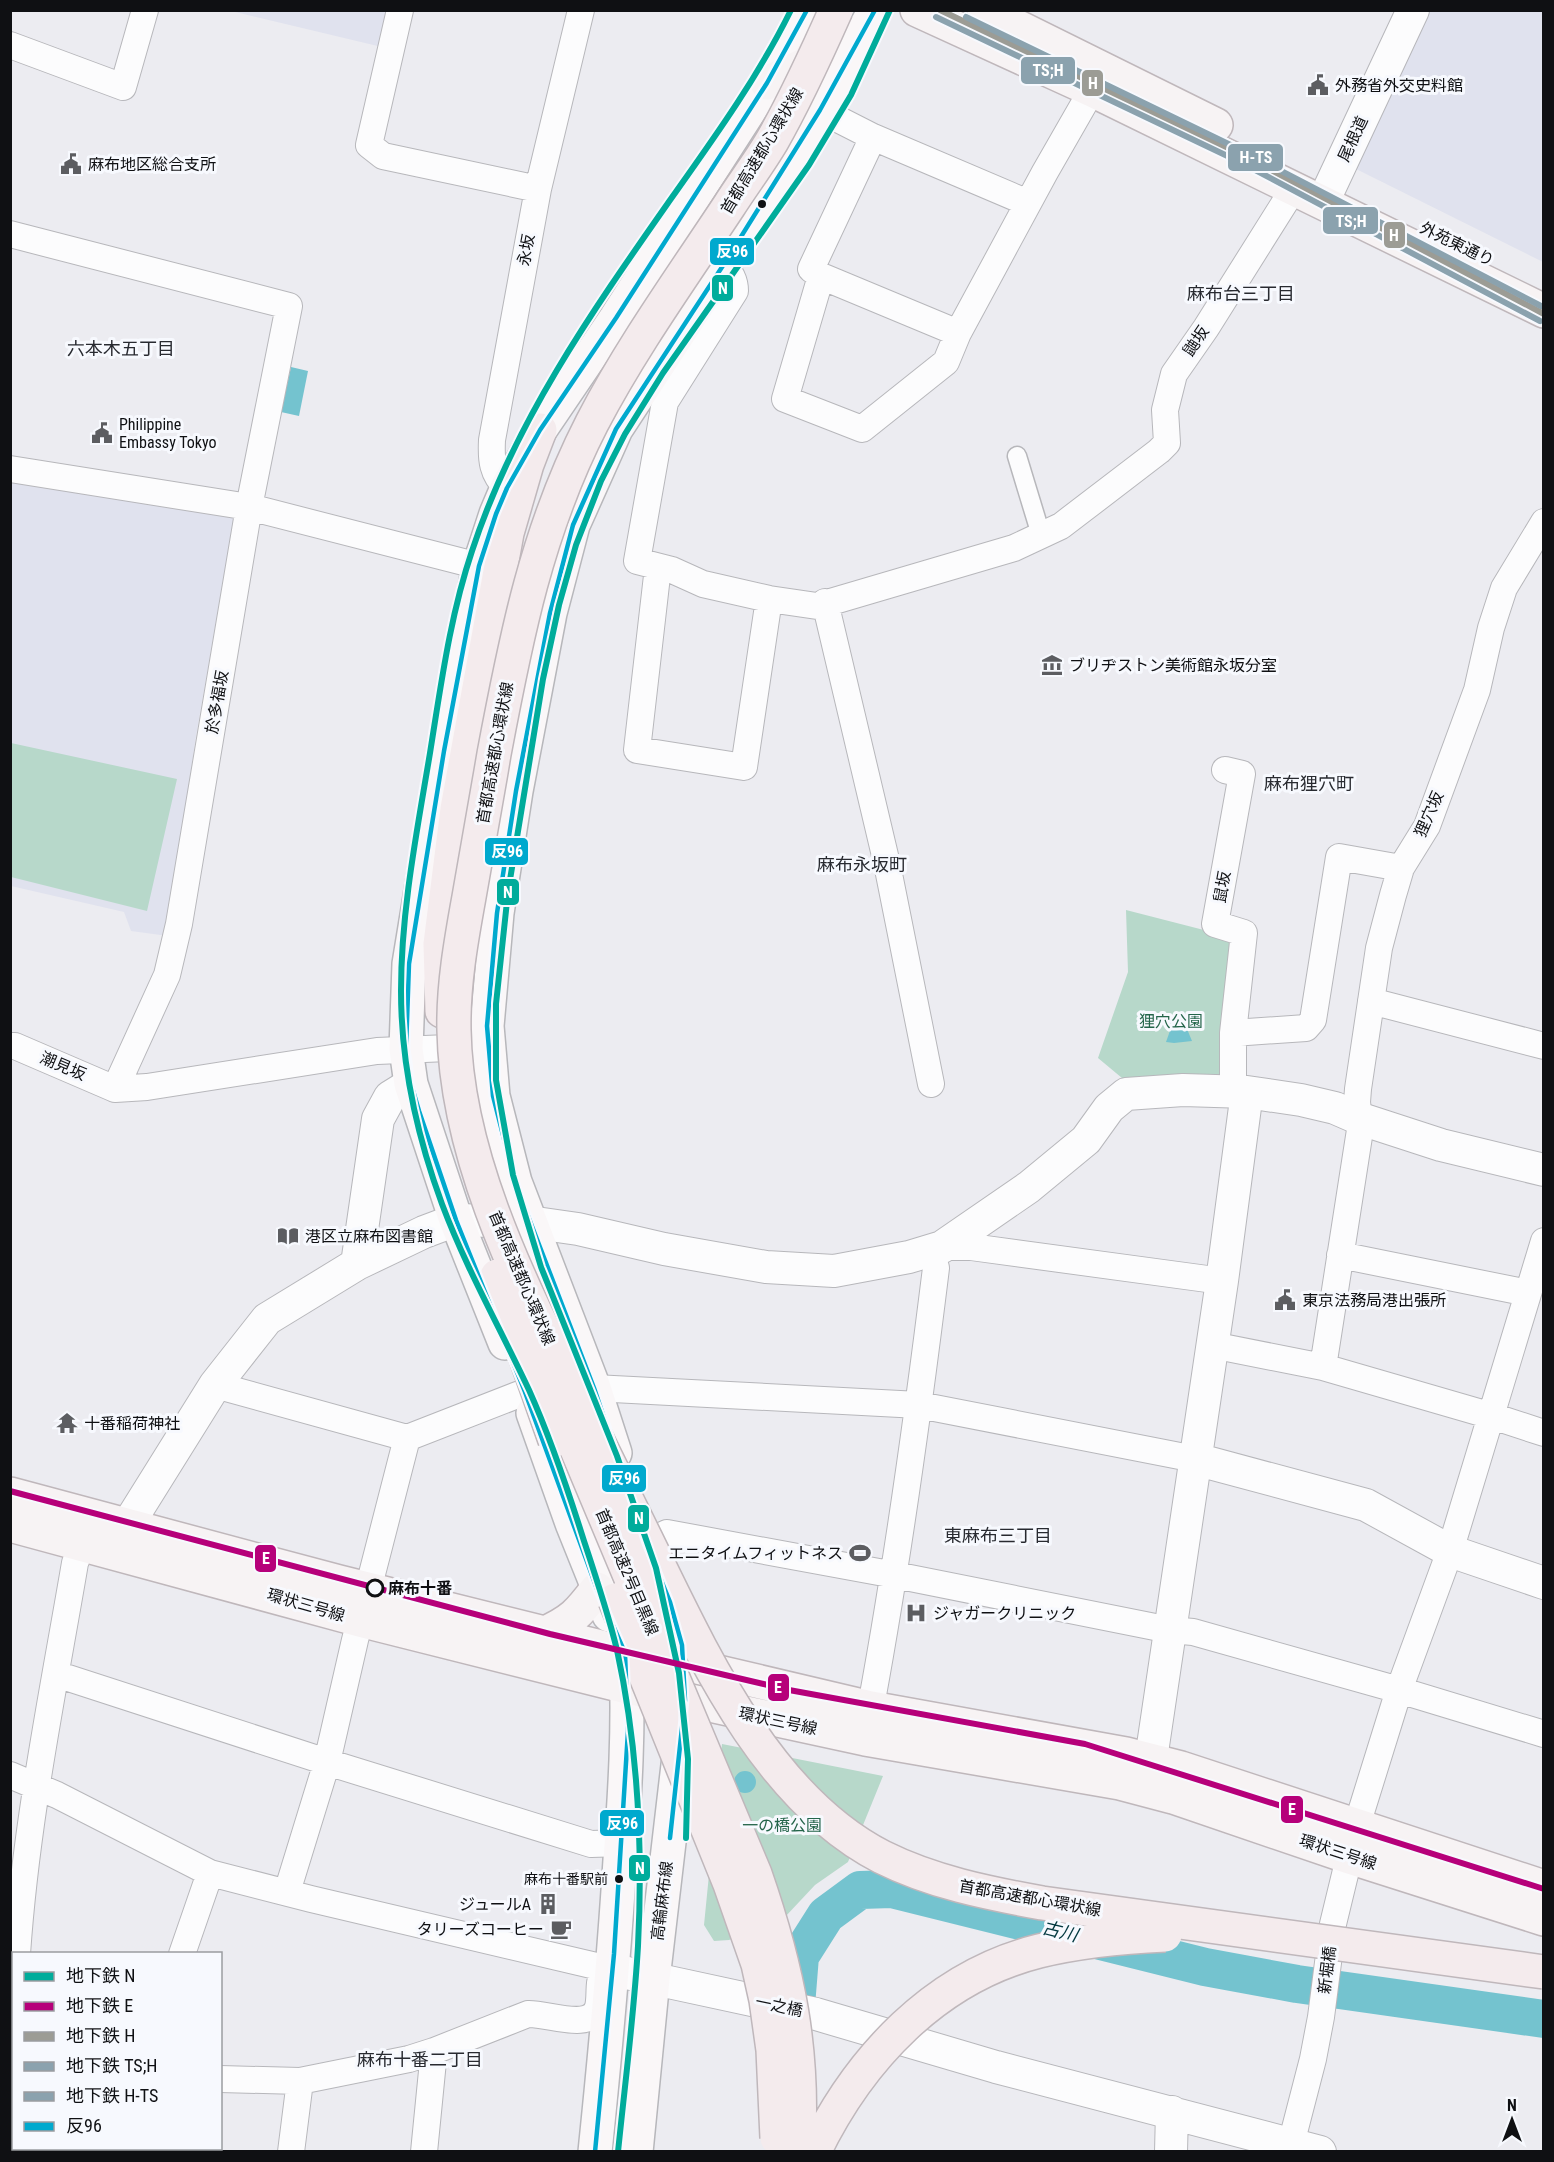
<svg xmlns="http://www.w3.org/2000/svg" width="1554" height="2162" font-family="'Roboto Condensed','Noto Sans JP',sans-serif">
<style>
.built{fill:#e0e2ee}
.green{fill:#b7d8ca}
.water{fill:#74c3cf}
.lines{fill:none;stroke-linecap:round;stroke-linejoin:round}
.river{stroke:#74c3cf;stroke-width:38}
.pedestrian-casing{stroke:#b7b7bb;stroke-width:21}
.minor-casing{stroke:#b7b7bb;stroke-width:28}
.tertiary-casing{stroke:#b7b7bb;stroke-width:34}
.secondary-casing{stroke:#b7b7bb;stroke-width:36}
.primary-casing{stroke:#bfb7bb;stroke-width:36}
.motorway-casing{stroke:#bfb7bb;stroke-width:36}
.pedestrian{stroke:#fcfcfd;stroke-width:18}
.minor{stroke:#fcfcfd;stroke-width:26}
.tertiary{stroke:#fcfcfd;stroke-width:32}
.secondary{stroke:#faf7f8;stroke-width:33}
.primary{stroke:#f7f3f4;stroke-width:33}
.motorway{stroke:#f4ebed;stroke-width:33}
.motorway-bridge-casing{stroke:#bfb7bb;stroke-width:36;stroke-linecap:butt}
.motorway-bridge{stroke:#f4ebed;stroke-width:33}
.bus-1-casing{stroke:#f7f9fe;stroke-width:9}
.bus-1{stroke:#00a9ce;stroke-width:4.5}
.metro-1-casing{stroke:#f7f9fe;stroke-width:10}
.metro-2-casing{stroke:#f7f9fe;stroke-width:10}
.metro-3-casing{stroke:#f7f9fe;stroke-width:10}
.metro-4-casing{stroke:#f7f9fe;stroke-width:10}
.metro-5-casing{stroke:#f7f9fe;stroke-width:10}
.metro-1{stroke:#00ac9b;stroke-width:6}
.metro-2{stroke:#b6007a;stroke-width:6}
.metro-3{stroke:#9c9c95;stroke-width:6}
.metro-4{stroke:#8ba2ae;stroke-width:6}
.metro-5{stroke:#8ba2ae;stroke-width:6}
.bus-dot{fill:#0f1013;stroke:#f7f9fe;stroke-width:2}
.stop-dot{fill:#f7f9fe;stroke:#0f1013;stroke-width:3}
.labels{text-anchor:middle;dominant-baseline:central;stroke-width:6;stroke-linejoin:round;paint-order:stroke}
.bus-label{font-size:14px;fill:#0f1013;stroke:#f7f9fe;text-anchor:end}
.poi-label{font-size:16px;fill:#0f1013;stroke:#f7f9fe;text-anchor:start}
.street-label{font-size:16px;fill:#0f1013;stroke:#f7f9fe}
.park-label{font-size:16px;fill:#24654a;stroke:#f7f9fe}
.stop-label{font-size:16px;font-weight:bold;fill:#0f1013;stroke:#f7f9fe;text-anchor:start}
.neighbourhood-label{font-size:18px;fill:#282a30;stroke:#f7f9fe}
.water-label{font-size:18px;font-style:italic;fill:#02383f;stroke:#f7f9fe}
.line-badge{stroke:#f7f9fe;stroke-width:2}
.badge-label{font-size:16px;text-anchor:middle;font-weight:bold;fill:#fff}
</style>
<rect width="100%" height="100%" fill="#ececf1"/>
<path class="built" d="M231 11H396L386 48Z
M1427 11H1543V262L1352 167Z
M10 481 234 517 195 742 168 936 131 931 124 912 11 886Z"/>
<path class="green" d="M11 743 177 779 147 911 11 877Z
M1126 910 1235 938 1227 1077 1122 1078 1098 1058 1128 972Z
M722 1744 883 1776 848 1862 815 1885 785 1917 729 1940 714 1941 704 1925Z"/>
<path class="water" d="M291 367 308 371 299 416 281 412Z
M1180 1021 1187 1029 1192 1041 1174 1043 1166 1042 1171 1028Z
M734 1782a11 11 0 1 1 22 0a11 11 0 1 1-22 0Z"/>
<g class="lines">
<path class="river" d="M795 2018 800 1956 826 1915 860 1890 892 1889 1205 1967 1297 1984 1544 2019"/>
<defs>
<path id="pedestrian" d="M1017 456 1041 535"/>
<path id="minor" d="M400 10 369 145 383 156 538 189
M10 45 123 87 145 10
M820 110 873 137 811 269 821 276 785 399 862 429 946 362 958 333 1045 172 1092 90
M873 137 1028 203
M10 234 289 306 249 507 179 924 167 975 115 1089
M710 256C724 264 735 274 735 291L665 402 637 561 672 570 703 584 769 599 817 606 1014 548 1061 526 1159 451 1167 443 1165 410 1174 374 1206 328 1294 188
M821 276 958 333
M10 469 249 507 479 566
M507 488C492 474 491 460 492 440L538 189 581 10
M658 567 637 750 744 767 769 599
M825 602 887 864 931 1084
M1225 770 1242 774 1215 924 1244 933 1233 1033
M1371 1001 1544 1046
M10 1046H15L115 1089 147 1087 377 1051 472 1047
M1233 1092V1033L1306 1028 1313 1020 1339 857 1401 868
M942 1247H971L1222 1281
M1340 1255 1528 1293
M1212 1345 1323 1367 1492 1416 1544 1433
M1323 1367 1360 1130 1357 1102 1358 1089 1379 948 1393 895 1401 868 1427 826 1477 690 1491 628 1504 588 1544 522
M215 1385 407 1438
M594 1388 919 1405 1195 1459
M646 1543 667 1533 895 1575 1170 1630 1193 1632 1399 1690 1544 1734
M56 1674 327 1762 591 1844 622 1843
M867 1727C896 1575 917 1422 936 1268L931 1250
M10 1775 57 1795 210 1873 311 1899 613 1970
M287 1892 327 1762 355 1640 407 1438 525 1392
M17 1954C26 1822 53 1692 75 1563L82 1545
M182 1954 210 1873
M10 2024 14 1999
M10 2061 14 2065
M220 2079 300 2081 409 2059 434 2051 528 2014C548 2013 591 2032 598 2007 600 2000 599 1991 600 1983
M1291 2144 1313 2059 1321 2017 1333 1924 1357 1825 1399 1690 1450 1551 1544 1241
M142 2152V2148
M291 2152 300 2081
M424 2152 434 2051"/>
<path id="tertiary" d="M1323 202 1413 10
M357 1264 378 1119 390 1097 411 1084
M1195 1459 1366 1505 1450 1551 1544 1583
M105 1536 127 1526 215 1385 267 1319 357 1264 424 1232 456 1220 529 1222 578 1229 664 1249 766 1267 834 1271 909 1257 942 1247 1029 1187 1086 1140 1109 1108 1126 1094 1183 1090 1247 1092 1301 1100 1335 1108 1358 1118 1441 1145 1544 1170
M1147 1786 1222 1281 1247 1092
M613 1970 816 2014 996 2067 1320 2152
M1171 2152 1172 2112"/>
<path id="secondary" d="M505 1343 456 1220 411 1084 406 1049 409 964 444 751 479 566 496 514 507 488 540 430 616 318 767 83 807 10
M533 1413 572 1523 609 1615
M615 1453 594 1388 515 1182 493 1096 487 1026 497 913 516 791 550 613 573 525 616 429 724 264 820 110 875 10
M595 2152C605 2055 614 1958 620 1860 625 1793 629 1727 626 1660
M636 2152 653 1979 680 1748"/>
<path id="primary" d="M917 10 1092 90 1544 311
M984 10 1216 125
M767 83 808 63 820 43
M10 1494 339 1582 625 1653 684 1664 871 1708 1126 1754 1181 1768 1544 1887
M10 1525 360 1620 627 1687 865 1739 1120 1783 1173 1797 1349 1857 1544 1919
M543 1634C572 1621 579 1613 597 1589"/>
<path id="motorway" d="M442 1011 440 944 457 809 507 533 527 464 540 430"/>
</defs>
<use href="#pedestrian" class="pedestrian-casing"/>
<use href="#minor" class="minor-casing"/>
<use href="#tertiary" class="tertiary-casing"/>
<use href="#secondary" class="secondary-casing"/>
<use href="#primary" class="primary-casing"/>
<use href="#motorway" class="motorway-casing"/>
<use href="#pedestrian" class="pedestrian"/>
<use href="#minor" class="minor"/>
<use href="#tertiary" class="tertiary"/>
<use href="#secondary" class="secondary"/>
<use href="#primary" class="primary"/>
<use href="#motorway" class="motorway"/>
<defs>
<path id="motorway-bridge" d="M836 10C816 55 796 99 772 141 759 163 743 184 729 206 682 277 631 348 592 423 537 530 516 637 494 754 486 802 477 850 469 897 461 941 453 986 454 1030 456 1151 515 1272 567 1378 593 1432 620 1486 646 1539 701 1651 765 1797 882 1857 932 1882 987 1893 1042 1903L1544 1972
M497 1276 555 1440
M560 1409 755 1874C788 1969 805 2051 798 2152
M615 1600 730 1884 758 1964 766 2000 773 2050 777 2138
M814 2152C859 2059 935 1977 1039 1951 1080 1941 1122 1937 1165 1935"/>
</defs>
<use href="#motorway-bridge" class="motorway-bridge-casing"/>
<use href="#motorway-bridge" class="motorway-bridge"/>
<defs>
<path id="bus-1" d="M670 1838 685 1700 682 1645 670 1602 646 1543 594 1388 515 1182 493 1096 487 1026 497 913 516 791 550 613 573 525 616 429 724 264 820 110 875 10
M595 2152 614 1954 628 1731 625 1653 597 1589 525 1392 456 1220 419 1111 411 1084 406 1049 409 964 444 751 479 566 496 514 507 488 540 430 616 318 767 83 807 10"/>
</defs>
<use href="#bus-1" class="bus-1-casing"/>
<use href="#bus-1" class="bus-1"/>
<defs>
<path id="metro-1" d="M686 1838 688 1759 679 1673 656 1568 617 1456 541 1267 513 1175 496 1080V1004L508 892 543 679 559 605 576 545 601 481 625 434 663 373 809 165 851 95 890 10
M618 2152C625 2083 634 2015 638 1946 643 1848 638 1747 617 1650 608 1613 596 1577 584 1541 568 1490 551 1439 529 1390 500 1328 466 1268 442 1204 417 1136 401 1063 401 991 401 911 417 831 430 753 441 685 450 616 472 551 514 423 591 313 668 203 712 141 757 79 791 10"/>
<path id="metro-2" d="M10 1491 550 1634 789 1690 1085 1744 1544 1889"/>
<path id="metro-3" d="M940 10 1243 155 1544 314"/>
<path id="metro-4" d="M936 17 1240 162 1540 321"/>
<path id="metro-5" d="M966 17 1245 152 1541 306"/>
</defs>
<use href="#metro-1" class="metro-1-casing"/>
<use href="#metro-2" class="metro-2-casing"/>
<use href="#metro-3" class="metro-3-casing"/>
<use href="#metro-4" class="metro-4-casing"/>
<use href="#metro-5" class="metro-5-casing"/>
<use href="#metro-1" class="metro-1"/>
<use href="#metro-2" class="metro-2"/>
<use href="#metro-3" class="metro-3"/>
<use href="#metro-4" class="metro-4"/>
<use href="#metro-5" class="metro-5"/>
</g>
<defs>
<symbol id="civic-bare" viewBox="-9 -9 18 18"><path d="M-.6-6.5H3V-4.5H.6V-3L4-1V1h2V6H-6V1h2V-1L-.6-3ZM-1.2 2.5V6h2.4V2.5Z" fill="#5c5d61" stroke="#f7f9fe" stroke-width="2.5" paint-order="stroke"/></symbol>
<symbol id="museum-bare" viewBox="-9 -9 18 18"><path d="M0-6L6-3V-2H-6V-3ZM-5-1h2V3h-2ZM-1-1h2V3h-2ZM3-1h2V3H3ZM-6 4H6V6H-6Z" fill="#5c5d61" stroke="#f7f9fe" stroke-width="2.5" paint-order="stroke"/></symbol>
<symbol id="library-bare" viewBox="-9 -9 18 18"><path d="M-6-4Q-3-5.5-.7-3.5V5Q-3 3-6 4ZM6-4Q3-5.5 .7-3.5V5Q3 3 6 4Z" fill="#5c5d61" stroke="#f7f9fe" stroke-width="2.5" paint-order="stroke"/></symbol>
<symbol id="temple-bare" viewBox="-9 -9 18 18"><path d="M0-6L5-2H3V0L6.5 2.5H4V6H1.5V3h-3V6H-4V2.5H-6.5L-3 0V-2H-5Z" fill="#5c5d61" stroke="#f7f9fe" stroke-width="2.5" paint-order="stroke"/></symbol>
<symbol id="stadium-bare" viewBox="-9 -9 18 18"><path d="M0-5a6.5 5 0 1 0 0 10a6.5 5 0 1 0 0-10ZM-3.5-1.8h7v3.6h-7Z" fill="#5c5d61" stroke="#f7f9fe" stroke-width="2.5" paint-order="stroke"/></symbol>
<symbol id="hospital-bare" viewBox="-9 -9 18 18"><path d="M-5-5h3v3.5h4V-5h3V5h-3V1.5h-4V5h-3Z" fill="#5c5d61" stroke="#f7f9fe" stroke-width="2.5" paint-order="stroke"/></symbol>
<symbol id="building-bare" viewBox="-9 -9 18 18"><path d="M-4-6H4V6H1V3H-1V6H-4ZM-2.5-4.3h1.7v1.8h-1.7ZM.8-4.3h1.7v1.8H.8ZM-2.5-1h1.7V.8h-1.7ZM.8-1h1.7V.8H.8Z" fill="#5c5d61" stroke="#f7f9fe" stroke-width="2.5" paint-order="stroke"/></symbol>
<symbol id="cafe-bare" viewBox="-9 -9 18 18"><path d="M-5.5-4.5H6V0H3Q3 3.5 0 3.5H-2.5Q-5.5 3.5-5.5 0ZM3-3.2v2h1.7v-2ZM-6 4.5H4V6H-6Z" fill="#5c5d61" stroke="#f7f9fe" stroke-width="2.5" paint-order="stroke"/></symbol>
</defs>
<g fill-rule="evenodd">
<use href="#civic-bare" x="1303" y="70" width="30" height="30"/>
<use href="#civic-bare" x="56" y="149" width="30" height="30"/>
<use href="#civic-bare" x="87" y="418" width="30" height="30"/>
<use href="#museum-bare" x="1037" y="650" width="30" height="30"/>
<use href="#library-bare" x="273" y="1221" width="30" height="30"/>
<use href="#civic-bare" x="1270" y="1285" width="30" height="30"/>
<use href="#temple-bare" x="52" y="1408" width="30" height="30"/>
<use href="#stadium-bare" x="845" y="1538" width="30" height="30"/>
<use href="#hospital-bare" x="901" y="1598" width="30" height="30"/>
<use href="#building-bare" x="533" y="1889" width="30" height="30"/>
<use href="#cafe-bare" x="546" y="1914" width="30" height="30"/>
</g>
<g class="bus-dot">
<circle cx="762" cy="204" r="5"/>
<circle cx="619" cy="1879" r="5"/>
</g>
<circle class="stop-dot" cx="375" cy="1588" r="8"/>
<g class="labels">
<g class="bus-label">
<text x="608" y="1879">麻布十番駅前</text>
</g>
<g class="poi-label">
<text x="1335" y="85">外務省外交史料館</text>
<text x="88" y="164">麻布地区総合支所</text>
<text x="119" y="424">Philippine<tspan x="119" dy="18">Embassy Tokyo</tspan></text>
<text x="1069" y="665">ブリヂストン美術館永坂分室</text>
<text x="305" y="1236">港区立麻布図書館</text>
<text x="1302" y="1300">東京法務局港出張所</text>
<text x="84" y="1423">十番稲荷神社</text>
<text x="843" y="1553" text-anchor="end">エニタイムフィットネス</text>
<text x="933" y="1613">ジャガークリニック</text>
<text x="531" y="1904" text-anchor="end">ジュールA</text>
<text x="544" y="1929" text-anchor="end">タリーズコーヒー</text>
</g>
<g class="street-label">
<text transform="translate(1353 139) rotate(-65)">尾根道</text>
<text transform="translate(762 151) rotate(-59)">首都高速都心環状線</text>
<text transform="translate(1457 244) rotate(26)">外苑東通り</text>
<text transform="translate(526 250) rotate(-80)">永坂</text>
<text transform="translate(1196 341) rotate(-56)">鼬坂</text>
<text transform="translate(217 702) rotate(-80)">於多福坂</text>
<text transform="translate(495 753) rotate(-80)">首都高速都心環状線</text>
<text transform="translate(1429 814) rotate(-66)">狸穴坂</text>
<text transform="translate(1222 887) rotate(-80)">鼠坂</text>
<text transform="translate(63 1066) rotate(23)">潮見坂</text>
<text transform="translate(522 1278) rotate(67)">首都高速都心環状線</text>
<text transform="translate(627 1572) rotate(67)">首都高速2号目黒線</text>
<text transform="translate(306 1605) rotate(16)">環状三号線</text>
<text transform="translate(778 1721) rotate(12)">環状三号線</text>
<text transform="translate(1338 1852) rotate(18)">環状三号線</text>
<text transform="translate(1030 1898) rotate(10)">首都高速都心環状線</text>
<text transform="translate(662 1901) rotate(-83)">高輪麻布線</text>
<text transform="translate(1327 1970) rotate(-83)">新堀橋</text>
<text transform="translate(779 2006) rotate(12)">一之橋</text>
</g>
<g class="park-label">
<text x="1171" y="1021">狸穴公園</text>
<text x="782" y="1825">一の橋公園</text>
</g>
<g class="stop-label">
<text x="388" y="1588">麻布十番</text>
</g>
<g class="neighbourhood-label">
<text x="1241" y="293">麻布台三丁目</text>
<text x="121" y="348">六本木五丁目</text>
<text x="1309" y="783">麻布狸穴町</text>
<text x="862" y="864">麻布永坂町</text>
<text x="998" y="1535">東麻布三丁目</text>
<text x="420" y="2059">麻布十番二丁目</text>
</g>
<g class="water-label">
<text transform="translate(1060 1931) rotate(14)">古川</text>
</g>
</g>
<g class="line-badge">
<rect x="1020" y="56" width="56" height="29" rx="6" fill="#8ba2ae"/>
<rect x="1081" y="69" width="23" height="28" rx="6" fill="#9c9c95"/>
<rect x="1227" y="143" width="57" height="29" rx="6" fill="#8ba2ae"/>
<rect x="1322" y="206" width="57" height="29" rx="6" fill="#8ba2ae"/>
<rect x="1383" y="221" width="23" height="28" rx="6" fill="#9c9c95"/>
<rect x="709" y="237" width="46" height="29" rx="6" fill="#00a9ce"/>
<rect x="711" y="274" width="23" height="28" rx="6" fill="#00ac9b"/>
<rect x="484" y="837" width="45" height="29" rx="6" fill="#00a9ce"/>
<rect x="496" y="878" width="24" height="28" rx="6" fill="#00ac9b"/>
<rect x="601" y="1464" width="46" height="29" rx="6" fill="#00a9ce"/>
<rect x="627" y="1504" width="23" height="29" rx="6" fill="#00ac9b"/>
<rect x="254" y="1544" width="23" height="29" rx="6" fill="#b6007a"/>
<rect x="767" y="1673" width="23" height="29" rx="6" fill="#b6007a"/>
<rect x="1280" y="1795" width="24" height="29" rx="6" fill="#b6007a"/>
<rect x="599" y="1809" width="46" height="28" rx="6" fill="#00a9ce"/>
<rect x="628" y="1854" width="23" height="28" rx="6" fill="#00ac9b"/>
</g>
<g class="badge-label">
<text x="1048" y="76">TS;H</text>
<text x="1093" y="89">H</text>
<text x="1256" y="163">H-TS</text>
<text x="1351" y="227">TS;H</text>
<text x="1394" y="241">H</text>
<text x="732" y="257">反96</text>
<text x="723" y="294">N</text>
<text x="507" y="857">反96</text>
<text x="508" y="898">N</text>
<text x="624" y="1484">反96</text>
<text x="639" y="1524">N</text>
<text x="266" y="1564">E</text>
<text x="778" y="1693">E</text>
<text x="1292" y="1815">E</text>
<text x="622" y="1829">反96</text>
<text x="640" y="1874">N</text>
</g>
<rect width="1554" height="2162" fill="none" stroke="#0f1013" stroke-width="24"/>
<rect x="12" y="1952" width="210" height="198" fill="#f7f9fe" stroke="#9a9ca0" stroke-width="1.5"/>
<rect x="24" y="1972" width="30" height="9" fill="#00ac9b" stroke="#9a9ca0" stroke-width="1.5"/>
<text x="66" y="1982" font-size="18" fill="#0f1013">地下鉄 N</text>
<rect x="24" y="2002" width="30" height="9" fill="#b6007a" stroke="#9a9ca0" stroke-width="1.5"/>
<text x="66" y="2012" font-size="18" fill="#0f1013">地下鉄 E</text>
<rect x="24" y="2032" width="30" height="9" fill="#9c9c95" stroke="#9a9ca0" stroke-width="1.5"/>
<text x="66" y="2042" font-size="18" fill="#0f1013">地下鉄 H</text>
<rect x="24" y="2062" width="30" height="9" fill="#8ba2ae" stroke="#9a9ca0" stroke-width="1.5"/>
<text x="66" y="2072" font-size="18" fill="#0f1013">地下鉄 TS;H</text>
<rect x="24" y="2092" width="30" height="9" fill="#8ba2ae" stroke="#9a9ca0" stroke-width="1.5"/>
<text x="66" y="2102" font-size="18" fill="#0f1013">地下鉄 H-TS</text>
<rect x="24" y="2122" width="30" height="9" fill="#00a9ce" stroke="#9a9ca0" stroke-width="1.5"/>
<text x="66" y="2132" font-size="18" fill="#0f1013">反96</text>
<g transform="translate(1512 2120)" stroke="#f7f9fe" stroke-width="4.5" paint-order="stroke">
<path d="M0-4.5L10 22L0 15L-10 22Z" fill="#0f1013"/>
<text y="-9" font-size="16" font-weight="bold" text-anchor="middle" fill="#0f1013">N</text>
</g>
</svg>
